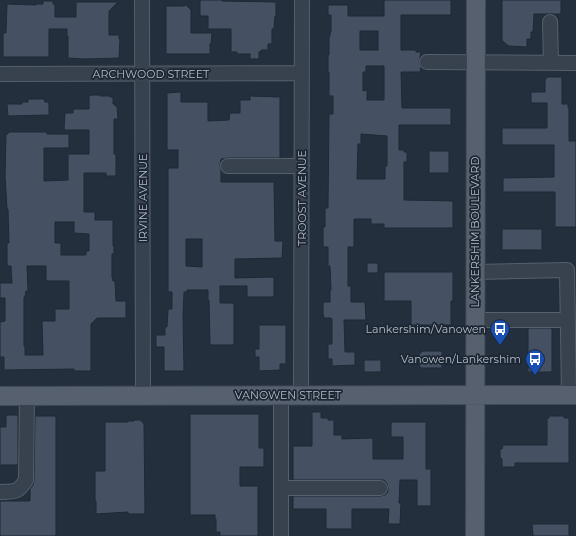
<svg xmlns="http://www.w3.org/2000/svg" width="576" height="536" font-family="Montserrat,sans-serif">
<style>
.building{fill:#455162;stroke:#1f2835;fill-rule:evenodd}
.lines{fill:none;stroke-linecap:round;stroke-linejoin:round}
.minor-casing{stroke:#565f6c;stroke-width:16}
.major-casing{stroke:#414a57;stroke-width:20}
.minor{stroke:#38414e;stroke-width:14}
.major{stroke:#56606e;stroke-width:18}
.labels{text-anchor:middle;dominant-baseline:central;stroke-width:3.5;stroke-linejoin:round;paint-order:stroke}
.street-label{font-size:11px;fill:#b4bcc9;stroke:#1d2633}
.poi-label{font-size:11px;fill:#b4bcc9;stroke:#1d2633;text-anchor:end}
</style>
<rect width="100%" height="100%" fill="#242f3e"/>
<path class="building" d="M200 0H222V1L276 2V16H275L274 29H272V44H268V50H261V52H259V59H250V54H237V52H231V29H208V16H200Z
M384 0H451V15H401V50H416V52H421L419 62 421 67 420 72H401L402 108H451V125H399V150H404V152H407V162H404V200L453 201V228H384V224H371V219H354V247H348V286H351V302H365L366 320H344L345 352H355V365L332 366V359H328V344H332V319L331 318H324L323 314V302H330V290H331L330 266H328V247H323V227H325V208H328L329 114H333V96H329V72H328V55H329V36H330V32H331V15H328V5H348V16H384ZM360 31H378V50H360ZM366 66H384V100H367V90L363 91V72H366ZM361 134 387 136V166H385V179H357L358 144H361Z
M502 0H561V14H534L533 32H531V39H527V47L509 46 506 44 502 40Z
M43 1H53V4H55V17H76V2H118L109 11V35H119V39H120L119 58 84 59 68 58V36H67V29H49V57H3V33H6L7 4 36 5V4H43Z
M186 5 191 10V33H212L211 44H210V54H166V6H183Z
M547 77H562V104H568V108H569V141H576V227H555V192H503V178L554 177V145H502V128H547V103H531V92H545V80Z
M181 92V102H208V121L229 120 230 113H240V100H250V96L280 97V158H228L221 159 220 166 221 170V182H274L275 241H283L282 258 235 259V278L274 277V297H247V286H220V303H234V345H210L209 300H208V290H187V292H184L183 315 184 371H164V347H156V335H165V327H167L168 310V309H172V292H168V168H178V150H167V93ZM186 239H202V267L186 266Z
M90 95H100V96H110V97H113V104H115V106H117L118 119H114V154H116V176H106V173H84V212H95V220H113V246H114V254H112V277L113 281H115L116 301H126V318H97L91 324V371H74V369L4 370V357H0V322L5 321V298H0V283H12L11 266H7V243H9L8 209H7L5 176 6 134H8V132H47V134H69V148H44V181L68 180V154H89V130H64L65 113H73V109H89V96H90ZM55 222H74V233L89 234V251H86V255H61V243H55ZM27 266H46V281H69V309H55V321H42L43 355H25V346H24V297H25L26 291H28Z
M28 99H44L45 102H49V115L8 116 7 104H22V102H28Z
M429 151H449V173H429Z
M502 229H542V250H502Z
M367 263H378V273H367Z
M384 272H453V301H451V325H411V301H384Z
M259 325H286V364H280V370L259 371V357H255V349H259Z
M528 328H552V371L551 372H528Z
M422 351H442V368H420V366H419V354H420V352H422Z
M364 360H381V372H364Z
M312 412H321V418H328V420H334V435H342V439L373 438V459H403V437H391V422H426V469H431V506H417V480H400L399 503H401L400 524H388L389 509H352V529H326V509H293V496H380L385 495 388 492V488L387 483 384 480H293V446H312Z
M190 414H259V448H264V467H240V486H258V536H220V532H216V519H215V515H190Z
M6 415H18V465H0V427H6Z
M35 416H56V536H0V501H30V489L33 485 34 480Z
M549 416H564V418H569V463H515V467H502V459L500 457V449H502L503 445H547V418H549Z
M134 420H140L144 424 145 514H128V512L96 514V501H95V471H105V422H128V421H134Z
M532 524H569V536H533Z"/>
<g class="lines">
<defs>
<path id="minor" d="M142 0 143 395
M550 22 551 63
M427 62 576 63
M0 74 302 73
M228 166H302
M475 272 567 270 569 395
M475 320H568
M301 395 302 0
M281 488H380
M0 492C15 491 17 494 26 480L27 395
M281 536V395"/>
<path id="major" d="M0 396 576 395
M475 536 476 0"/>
</defs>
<use href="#minor" class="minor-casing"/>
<use href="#major" class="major-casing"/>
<use href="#minor" class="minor"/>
<use href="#major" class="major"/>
</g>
<defs>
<symbol id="bus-pin" viewBox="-11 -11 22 30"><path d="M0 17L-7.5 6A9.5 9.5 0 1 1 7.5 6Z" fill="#1a4fb4" stroke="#1d2633"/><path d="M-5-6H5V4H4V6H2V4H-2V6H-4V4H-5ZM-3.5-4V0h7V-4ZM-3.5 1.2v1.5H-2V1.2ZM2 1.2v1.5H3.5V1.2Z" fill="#fff"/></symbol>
</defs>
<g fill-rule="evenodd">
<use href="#bus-pin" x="489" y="318" width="22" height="30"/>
<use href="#bus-pin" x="524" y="348" width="22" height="30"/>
</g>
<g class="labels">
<g class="street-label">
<text x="151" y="74">ARCHWOOD STREET</text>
<text transform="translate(143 198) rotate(-90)">IRVINE AVENUE</text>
<text transform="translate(302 198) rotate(-90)">TROOST AVENUE</text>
<text transform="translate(475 232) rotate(-90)">LANKERSHIM BOULEVARD</text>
<text x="288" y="395">VANOWEN STREET</text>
</g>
<g class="poi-label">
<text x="486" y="329">Lankershim/Vanowen</text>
<text x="521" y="359">Vanowen/Lankershim</text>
</g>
</g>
</svg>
